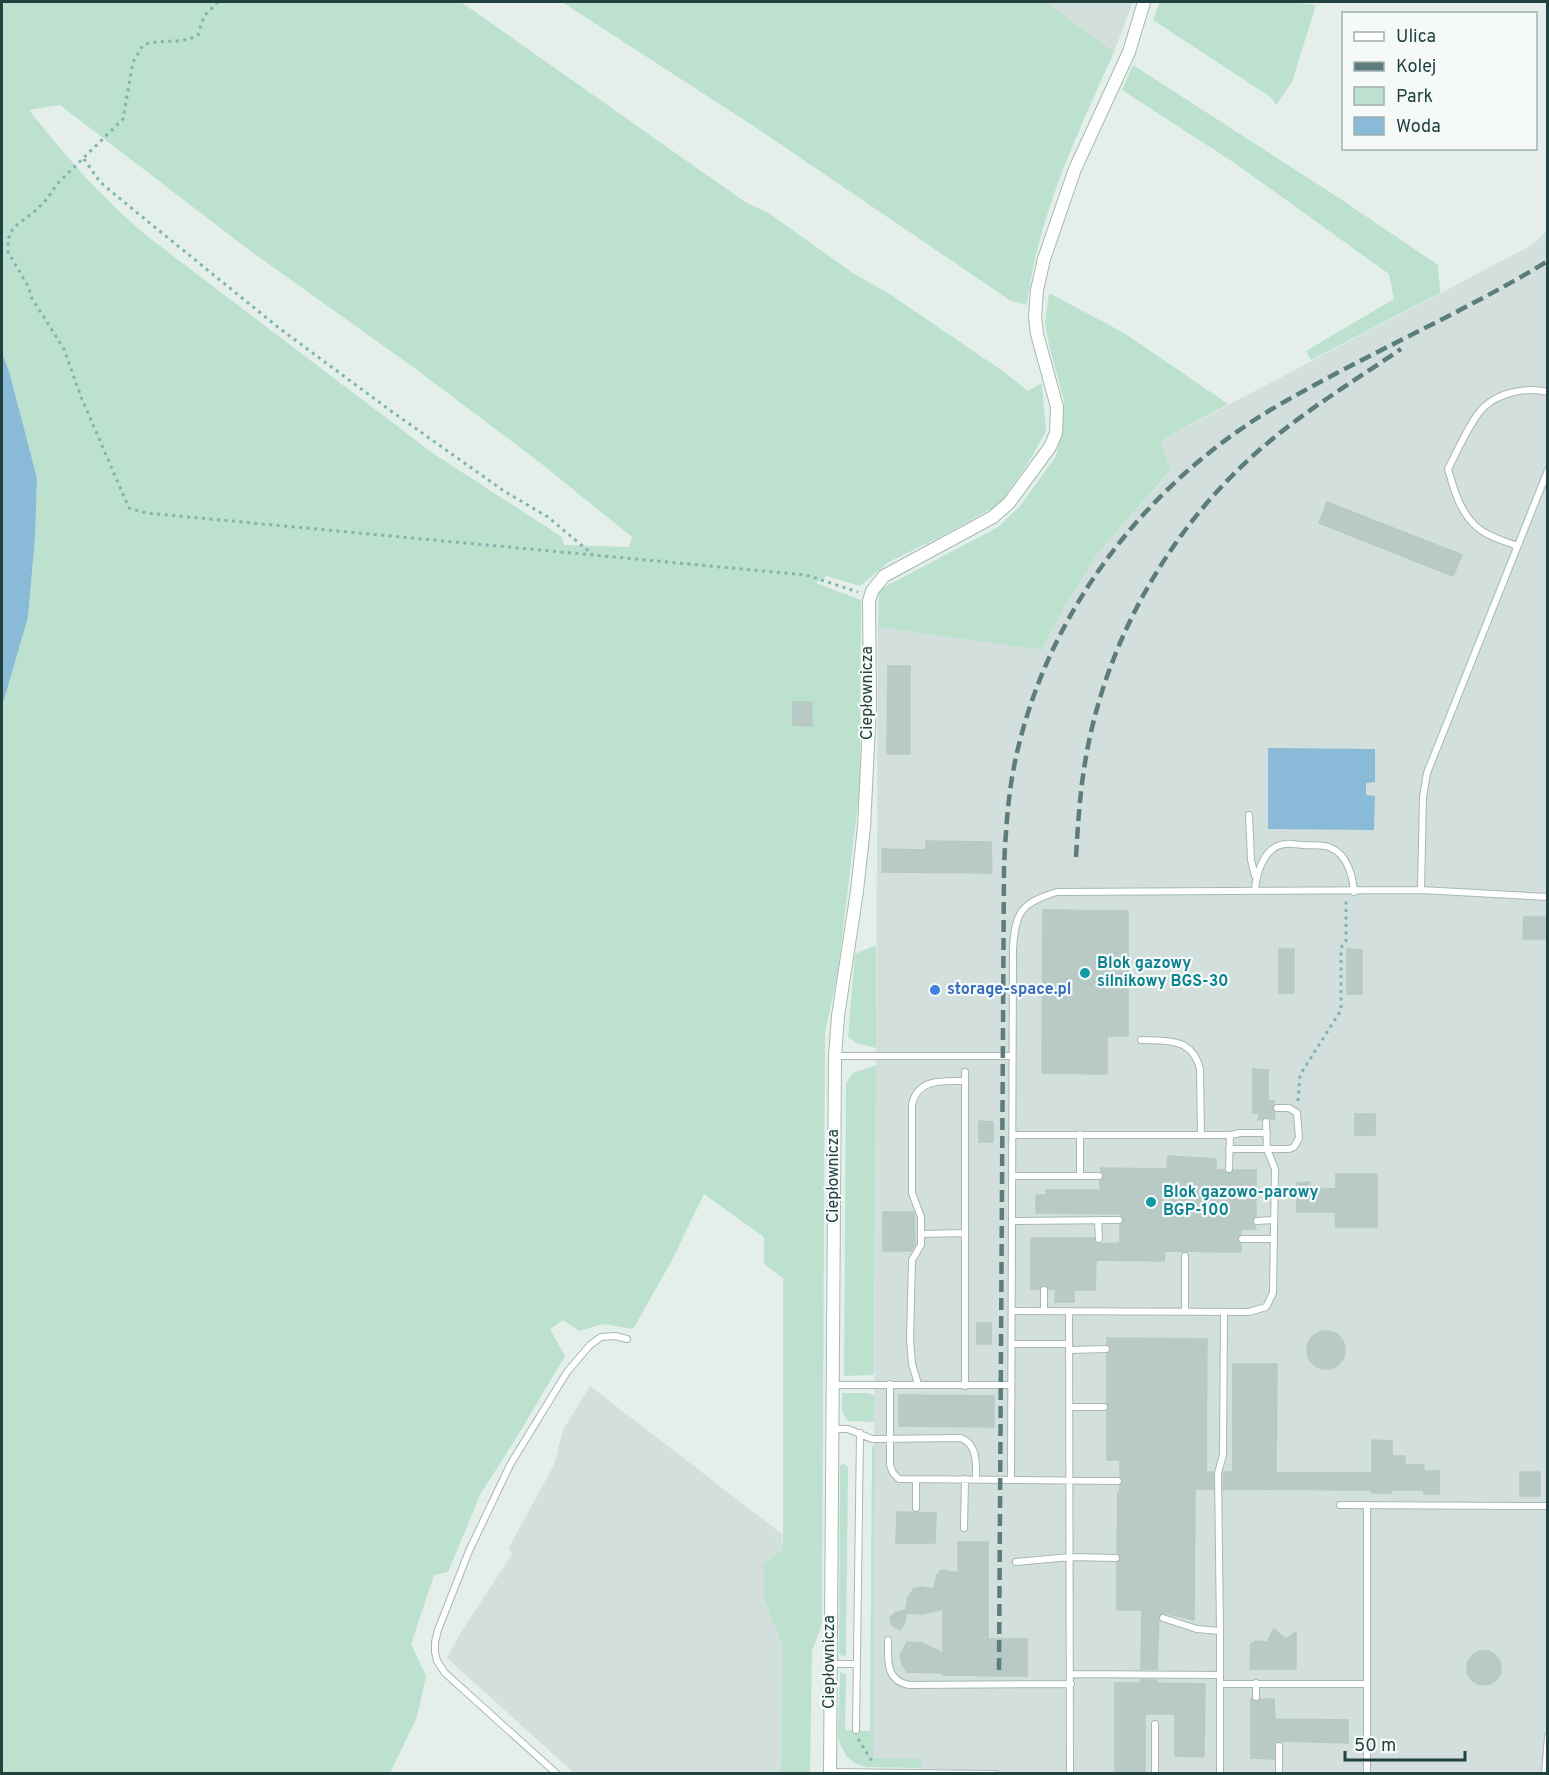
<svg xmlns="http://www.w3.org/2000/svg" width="1549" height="1775" font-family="Overpass,sans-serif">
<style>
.built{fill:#d2dfdc}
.green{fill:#bce1ce;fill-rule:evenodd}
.water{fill:#89bad7}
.building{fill:#b9cac6;stroke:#b6c9c5;stroke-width:1.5}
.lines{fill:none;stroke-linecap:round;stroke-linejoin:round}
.service-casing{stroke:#a6b8b5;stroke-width:8}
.minor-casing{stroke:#a6b8b5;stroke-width:14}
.path{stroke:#82b4af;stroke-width:3;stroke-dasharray:3 4.5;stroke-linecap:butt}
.service{stroke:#fff;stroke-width:6}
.minor{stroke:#fff;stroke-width:12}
.rail{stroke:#5c7d7b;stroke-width:4.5;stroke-dasharray:12 6;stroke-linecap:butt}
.culture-dot{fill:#0f9aa8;stroke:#f5faf9;stroke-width:2}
.shop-dot{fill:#3f7fe0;stroke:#f5faf9;stroke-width:2}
.labels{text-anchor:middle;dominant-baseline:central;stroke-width:4.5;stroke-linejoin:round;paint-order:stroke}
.street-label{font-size:16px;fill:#224240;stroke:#f5faf9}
.culture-label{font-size:16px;font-weight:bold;fill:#0d838f;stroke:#f5faf9;text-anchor:start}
.shop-label{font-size:16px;font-weight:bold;fill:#366cbe;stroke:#f5faf9;text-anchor:start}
</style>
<rect width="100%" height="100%" fill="#e4efec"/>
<path class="built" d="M1046 2H1133L1114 52Z
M1547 231V1773L921 1774V1759H873L878 627 1042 650 1063 610 1097 554 1171 471 1160 441 1532 245Z
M590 1386 782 1534 783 1549 764 1563V1598L783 1647 781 1773H574L447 1658 460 1634 512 1554 508 1549 554 1465 563 1430Z"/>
<path class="green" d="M2 2H461L745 202 770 214 853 273 891 295 1004 372 1028 391 1042 383 1046 431 1030 460 1000 504 942 536 889 562 860 586 827 576 816 583 861 600 860 785 838 972 825 1033 822 1624 812 1651 810 1773H781L783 1647 764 1598V1563L783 1549V1278L764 1264V1237L704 1194 671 1262 633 1329 603 1324 579 1331 563 1320 550 1329 565 1356 515 1440 481 1493 448 1572 434 1575 411 1644 426 1676 417 1717 390 1773H2V704L4 700 28 617 35 538 37 478 9 371 2 353ZM60 105 249 250 417 370 543 465 632 537 629 547 564 545 562 537 434 454 152 240C105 202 66 157 29 110Z
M562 2H1046L1114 52C1078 133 1038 215 1027 305L1011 301 758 129Z
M1160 2H1289L1316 5 1292 82 1276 105 1272 98 1153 20Z
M1133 65 1339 198 1438 265 1440 293 1311 360 1306 351 1394 299 1389 274 1233 162 1122 90Z
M1049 293 1124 333 1228 404 1160 441 1171 470 1097 554 1063 610 1042 650 878 627 879 590 998 527 1020 506 1056 456 1062 433 1064 401 1049 345 1045 323Z
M876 945V1048L856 1043 848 1037 855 954Z
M876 1065 874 1375 844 1376 846 1083 853 1073Z
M842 1393H868L875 1396 874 1422 848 1421 842 1412Z
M875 1445 873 1758 921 1759V1768L867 1767 856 1764 847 1757 839 1742 838 1733 840 1672 846 1674 845 1730 870 1731 872 1446Z
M843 1463 848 1467 846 1655 843 1657 839 1653 840 1466Z"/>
<path class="water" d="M2 353 9 371 37 478 35 538 28 617 4 700 2 704Z
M1268 748 1375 749V782L1366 783V795L1375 796 1374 830 1268 829Z"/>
<path class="building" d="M1327 502 1462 555 1453 576 1319 523Z
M888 666H910V754H887Z
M793 702H812V726L793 725Z
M926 841 991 842 992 873 882 872V849L926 850Z
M1043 910 1128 911V1036H1107V1074L1042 1073Z
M1524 917H1548V939H1523Z
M1279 949H1294V993H1279Z
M1347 949 1362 950V994H1347Z
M1253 1069 1268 1070V1101H1275L1272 1107 1275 1113 1274 1120 1266 1117 1258 1120 1259 1113H1253Z
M1355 1114H1375V1135H1355Z
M979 1121 993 1122V1142H979Z
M1168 1156 1216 1159V1170H1224L1228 1174 1234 1170H1256V1216L1252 1221 1256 1229H1241V1234L1237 1238 1241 1244V1252L1165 1251 1164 1261 1096 1260 1095 1290H1074V1302H1055L1056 1290 1049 1289 1046 1285H1042L1039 1289H1031V1238H1094L1096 1243 1099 1244 1120 1243V1225L1124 1221 1121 1214 1036 1213V1195H1046V1190H1100V1181L1104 1177 1100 1168 1167 1169Z
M1336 1174H1377V1227H1336L1335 1212H1297V1183L1310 1182V1188L1336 1189Z
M883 1212H914L915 1245 911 1251H883Z
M977 1323H991V1344H977Z
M1307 1350a19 19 0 1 1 38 0a19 19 0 1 1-38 0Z
M1107 1338 1207 1339 1206 1472H1213V1489H1195L1194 1620 1164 1613 1159 1615 1157 1669H1141L1142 1610H1117V1563L1121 1558 1117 1553 1118 1492H1120V1486L1123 1480 1120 1476V1460H1107V1411L1109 1408 1107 1403V1354L1111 1349 1107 1344Z
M1233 1364H1277L1276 1473H1372V1440L1392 1441V1456H1405V1465H1424V1471H1439V1494H1424V1490H1391V1493H1372V1490L1223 1489 1224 1472H1233Z
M899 1395 994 1396V1427L899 1426Z
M1520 1472H1540V1496H1520Z
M897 1512 936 1513 935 1543H896Z
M958 1542H988V1639H1027V1676L943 1675V1673L907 1672 902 1664 900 1655 907 1642 922 1643 943 1653V1609L922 1614 906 1613 905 1622 900 1630 892 1625 890 1618 895 1613 906 1610 908 1597 914 1589 921 1587 934 1589 937 1575 941 1570 958 1573Z
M1274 1629 1286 1639 1296 1632V1669H1250L1251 1644 1256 1641 1267 1642Z
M1467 1668a17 17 0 1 1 34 0a17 17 0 1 1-34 0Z
M1141 1680H1157V1683L1205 1684 1204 1757 1175 1756V1714H1145V1771H1115V1683H1141Z
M1251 1699 1257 1702 1261 1699H1274L1275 1719 1348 1720V1743L1278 1741 1274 1742V1759L1251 1758Z"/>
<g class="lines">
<defs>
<path id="service" d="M1517 546C1505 541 1488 537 1478 528 1460 513 1454 490 1448 469 1457 452 1471 419 1484 407 1500 392 1527 387 1548 392
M1249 815 1251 860 1255 876
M1421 890 1423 797 1427 773 1548 470
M1255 891C1256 874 1264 846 1285 844 1291 843 1298 845 1304 845 1312 846 1324 844 1331 848 1347 854 1353 877 1354 892
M1141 1040C1167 1041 1192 1037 1200 1069L1201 1135
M835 1056H1012
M1080 1134V1176
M1012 1135H1230L1240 1133H1267
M1229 1149H1289L1294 1147 1299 1138 1297 1113 1289 1108H1277
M1229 1169 1230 1135
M1012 1176H1099
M1012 1221 1119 1220
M1098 1221 1099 1239
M1257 1221 1274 1220
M921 1234 964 1233
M1242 1239H1274
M1012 1311 1249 1312 1266 1307 1273 1293 1275 1169 1267 1149 1266 1122
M1044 1311V1290
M1069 1311 1070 1774
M1185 1311V1256
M1012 1344H1069
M1070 1350 1106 1349
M890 1384V1465L893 1473 899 1479 1118 1481
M918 1384 912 1364 910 1339 912 1260 921 1245V1217L912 1193V1104C918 1078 943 1081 965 1081
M832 1385H1011
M965 1386V1072
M1070 1407H1104
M832 1429H848L872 1439 961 1438C978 1445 976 1464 976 1479
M1011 1479 1013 949C1015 912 1021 903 1057 892L1421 890 1548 897
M916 1480V1508
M1340 1505 1548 1506
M964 1528 965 1479
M1016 1562 1070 1557 1116 1558
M1163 1618 1197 1629 1220 1631
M888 1640C888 1660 885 1680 909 1685L1071 1684
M830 1664H857
M1071 1674 1220 1675
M1256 1683V1697
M1220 1684H1366
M856 1730 860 1433
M1279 1746V1774
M830 1772 995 1774
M557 1774 445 1673 437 1661 435 1652V1642L438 1630 469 1551 510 1465 567 1372 590 1345 601 1337 615 1336 627 1339
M1155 1774V1724
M1220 1774V1631L1218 1473 1223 1455 1224 1312
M1367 1774V1505
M1545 1774 1548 1736"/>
<path id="minor" d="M830 1774 835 1056 838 1016 857 891 864 827 870 705 869 601 872 591 884 576 993 517 1009 503 1050 447 1056 433 1057 407 1037 334 1035 317 1037 290 1044 259 1075 169 1129 52 1144 2"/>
</defs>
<use href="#service" class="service-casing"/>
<use href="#minor" class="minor-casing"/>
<path class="path" d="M218 2 204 16 198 35C181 45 163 38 143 45L133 62 123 119 57 184 47 199 35 211 13 228 8 239V252L29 288 31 297 64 349 81 397 129 508 146 513 806 575 858 592
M84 159 100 182 130 207 279 328 391 411 504 491 548 517 592 554
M1298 1101 1300 1075 1341 1010V954L1342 946 1346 941V899
M858 1739 872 1761"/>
<use href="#service" class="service"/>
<use href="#minor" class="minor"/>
<path class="rail" d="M1076 857C1078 823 1080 790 1086 757 1107 636 1175 519 1270 441 1311 407 1357 379 1401 349
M999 1670 1004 865C1006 829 1008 793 1016 757 1048 612 1145 485 1272 409 1362 356 1459 315 1548 261"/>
</g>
<g class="culture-dot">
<circle cx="1085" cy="973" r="6"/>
<circle cx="1151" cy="1202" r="6"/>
</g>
<circle class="shop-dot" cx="935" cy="990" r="6"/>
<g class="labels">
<g class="street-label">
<text transform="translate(868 693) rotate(-90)">Ciepłownicza</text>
<text transform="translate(834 1176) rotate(-90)">Ciepłownicza</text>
<text transform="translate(830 1662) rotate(-90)">Ciepłownicza</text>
</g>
<g class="culture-label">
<text x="1097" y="964">Blok gazowy<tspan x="1097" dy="18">silnikowy BGS-30</tspan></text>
<text x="1163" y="1193">Blok gazowo-parowy<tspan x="1163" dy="18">BGP-100</tspan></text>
</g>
<g class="shop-label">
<text x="947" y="990">storage-space.pl</text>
</g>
</g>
<rect width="1549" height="1775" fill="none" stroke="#224240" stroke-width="6"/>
<rect x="1342" y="12" width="195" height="138" fill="#f5faf9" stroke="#a1b0af" stroke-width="1.5"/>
<rect x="1354" y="32" width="30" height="9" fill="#ffffff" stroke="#a1b0af" stroke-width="1.5"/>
<text x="1396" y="42" font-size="18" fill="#224240">Ulica</text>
<rect x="1354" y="62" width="30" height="9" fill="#5c7d7b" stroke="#a1b0af" stroke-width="1.5"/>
<text x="1396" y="72" font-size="18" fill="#224240">Kolej</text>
<rect x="1354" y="87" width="30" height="18" fill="#bce1ce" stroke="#a1b0af" stroke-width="1.5"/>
<text x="1396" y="102" font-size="18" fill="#224240">Park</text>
<rect x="1354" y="117" width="30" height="18" fill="#89bad7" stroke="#a1b0af" stroke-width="1.5"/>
<text x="1396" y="132" font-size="18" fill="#224240">Woda</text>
<path d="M1345 1751v9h120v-9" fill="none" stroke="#224240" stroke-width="3"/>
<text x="1354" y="1751" font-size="18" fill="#224240" stroke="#f5faf9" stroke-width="4.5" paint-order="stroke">50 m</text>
</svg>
